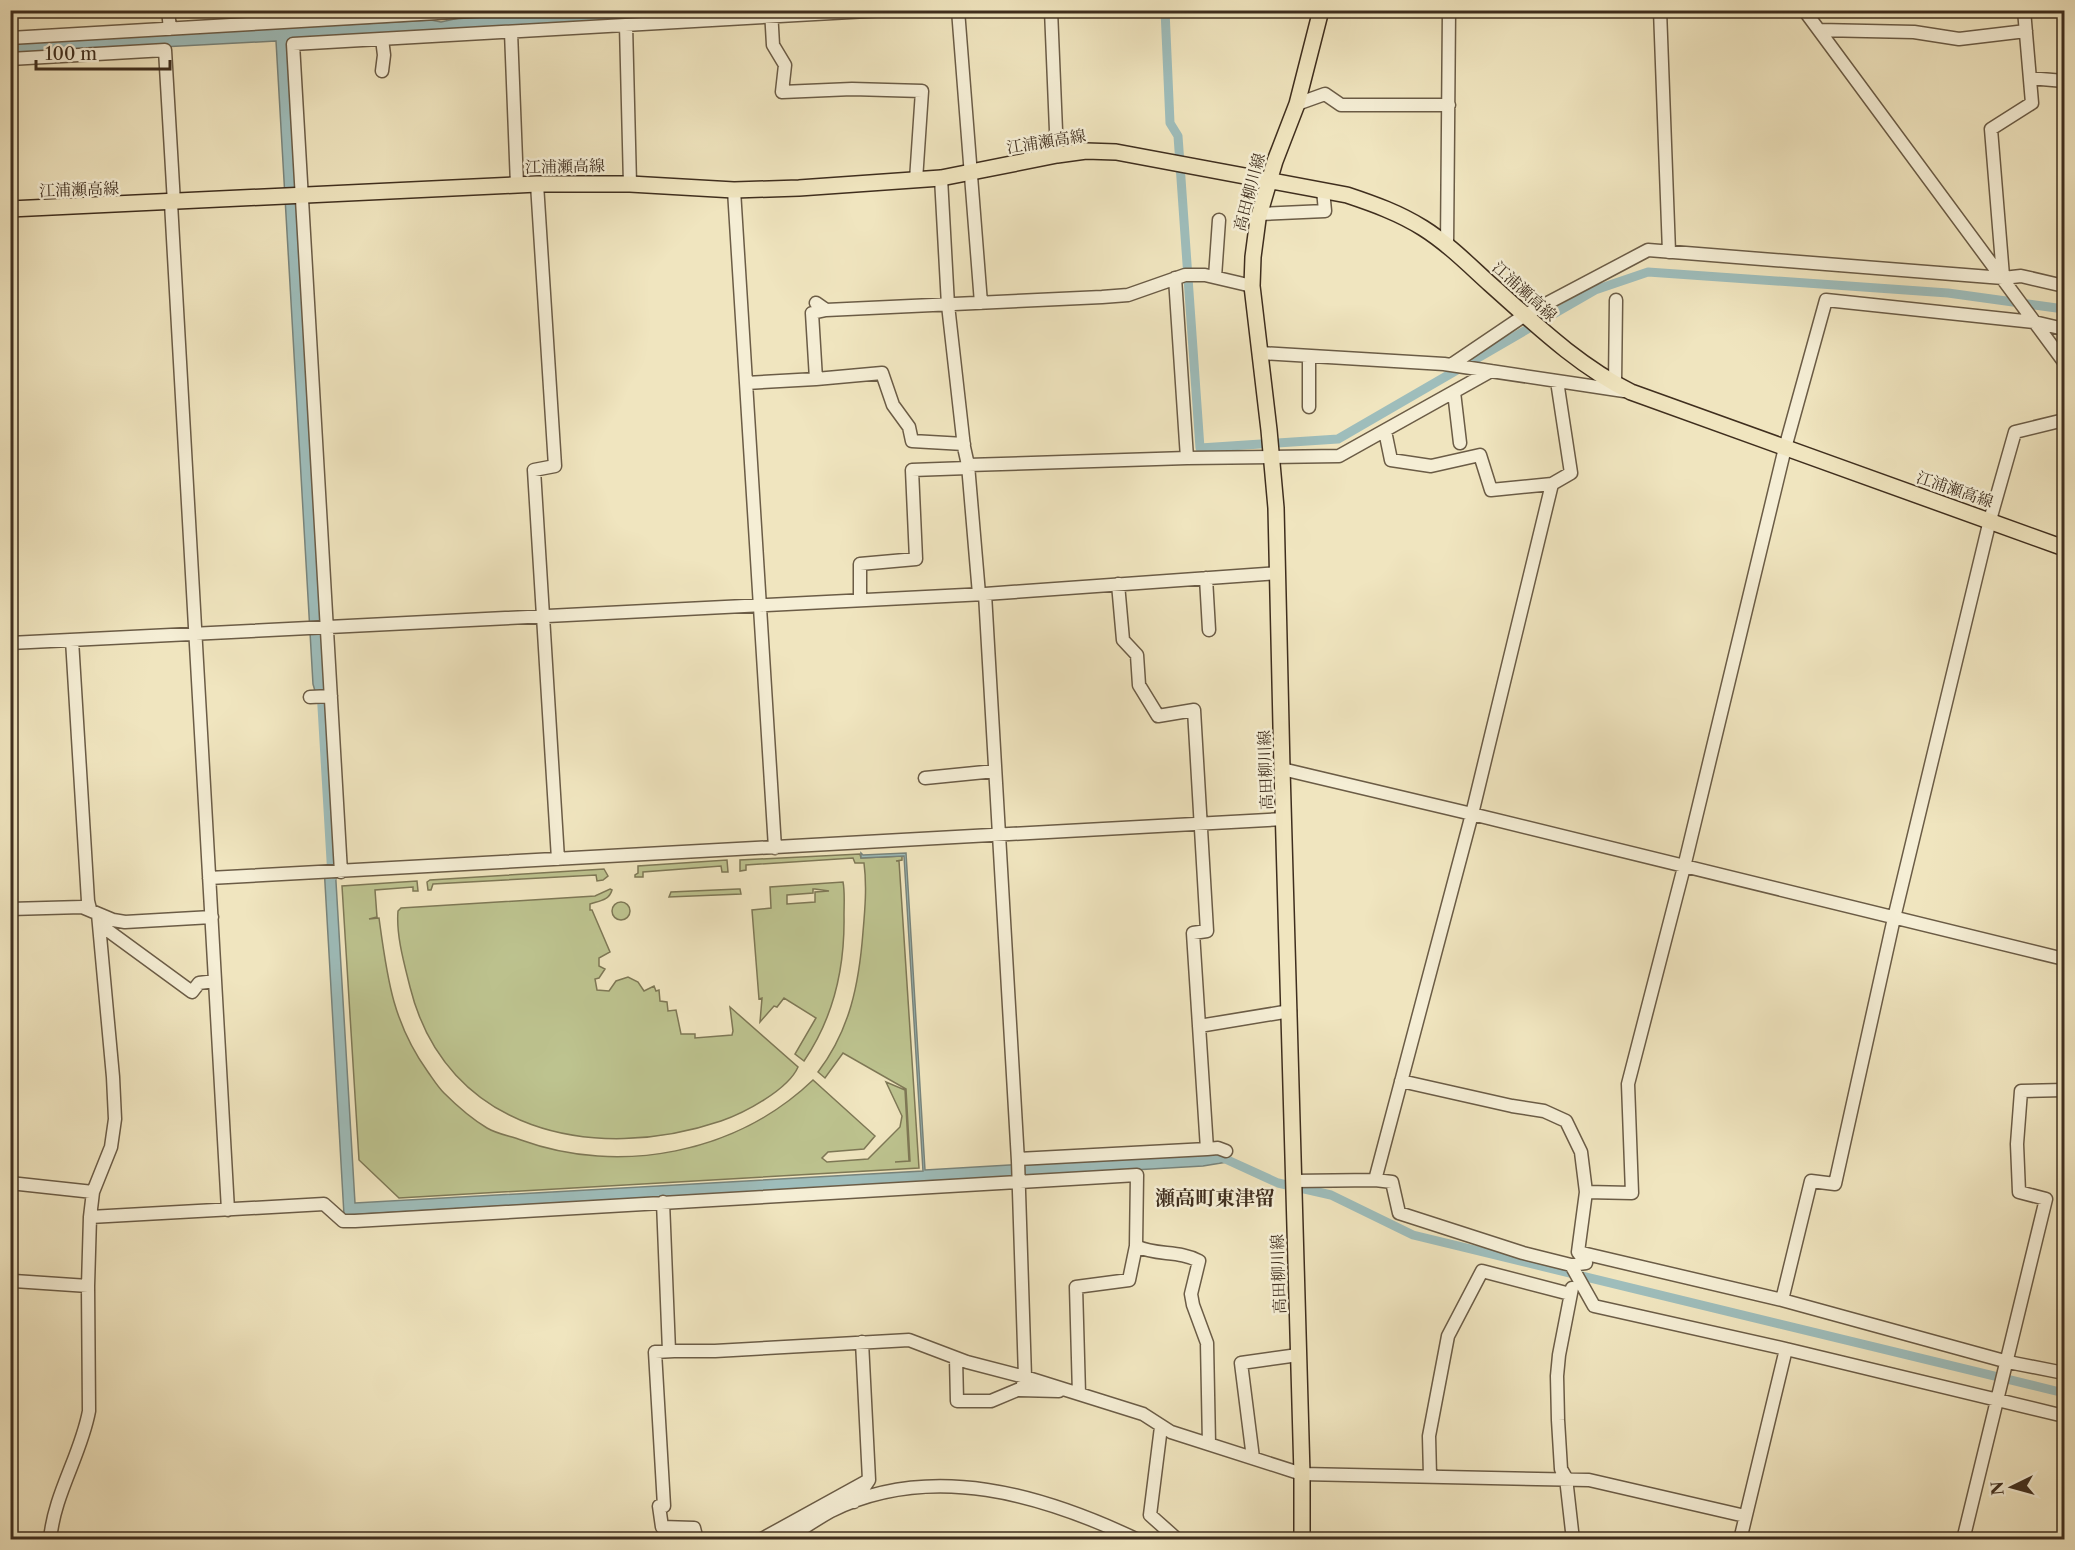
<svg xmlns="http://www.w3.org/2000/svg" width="2075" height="1550" font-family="'Libre Caslon Text','Noto Serif JP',serif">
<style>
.green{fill:#bdc38f;stroke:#7e7856;stroke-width:1.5;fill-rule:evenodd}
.water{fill:#9ebdbb;stroke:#78847c;stroke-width:1.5}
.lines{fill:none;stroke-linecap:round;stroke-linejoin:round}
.canal{stroke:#9ebdbb;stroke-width:9}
.minor-casing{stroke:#6b5c46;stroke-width:15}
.major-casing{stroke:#3f2e1e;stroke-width:18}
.minor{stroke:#f5eed5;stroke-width:12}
.major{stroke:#f0e5bf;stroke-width:15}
.labels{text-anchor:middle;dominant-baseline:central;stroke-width:5;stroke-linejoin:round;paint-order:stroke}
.street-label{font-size:16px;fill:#3f2e1e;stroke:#f5eed5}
.quarter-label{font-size:20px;font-weight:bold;fill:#3f2e1e;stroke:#f5eed5}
</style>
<rect width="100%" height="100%" fill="#f0e5bf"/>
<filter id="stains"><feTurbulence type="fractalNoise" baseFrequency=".00333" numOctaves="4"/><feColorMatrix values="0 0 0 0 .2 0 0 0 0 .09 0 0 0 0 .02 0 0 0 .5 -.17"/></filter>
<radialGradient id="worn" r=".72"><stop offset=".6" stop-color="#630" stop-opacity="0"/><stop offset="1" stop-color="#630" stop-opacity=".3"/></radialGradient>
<path class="green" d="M860 854 861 858 902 856V860L896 861H899L919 1168 399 1198 359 1160 342 886 417 881 418 891H413V887L375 890 377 917 369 919 379 918C387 976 392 1022 428 1072 433 1079 438 1087 444 1093 456 1105 472 1119 487 1128 497 1134 510 1136 521 1140 620 1176 737 1153 813 1080L875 1136 864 1149 828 1152 822 1158 827 1162 868 1159 900 1127 902 1116 886 1082 905 1090 909 1161 895 1162 910 1161 906 1089 843 1053 825 1078 818 1072C850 1030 859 984 863 932 865 909 867 886 864 863H855L853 858 746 865V870L740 871V860Z
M727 860 728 872H722L721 866 643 872V877H635V875L638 873V866Z
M604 869 608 876 603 880 597 881 596 875 433 884 431 890H428L427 882 430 880Z
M843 882C845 892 844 904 844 915 845 968 834 1017 804 1061L795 1054 816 1018 784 998 777 1007 774 1006 760 1022 762 998 759 999 752 910 771 908 770 887ZM815 889 829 891 815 892V902L787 904V895L813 893V889Z
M610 889 612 890C609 901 598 901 590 904V910H592L610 952 599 958V966L605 969 599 978 595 979 597 990 609 991 616 981 628 977 638 982 644 991 654 986 656 991 659 990 660 1001 667 1002 668 1011 676 1010 681 1034H695V1038L732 1035 733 1031 730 1007 798 1067C788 1090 744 1113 721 1121 594 1164 446 1132 410 987 404 963 396 935 398 911L401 908 595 896Z
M738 889H740L741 894 669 897 671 892Z
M612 911a9 9 0 1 1 18 0a9 9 0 1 1-18 0Z"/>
<path class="water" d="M580 11H799L456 30 441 29 429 31 288 40 325 684V700L315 691 313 684 276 41 11 55V43L431 20 441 22 459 18Z
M861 853 863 855 906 853 925 1170 1199 1154H1221L1229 1158 1227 1162 1203 1166 344 1215 324 866 335 865 355 1203 923 1171 904 856 861 858Z"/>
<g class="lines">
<path class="canal" d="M1165 10 1170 123 1178 136 1200 448 1338 439 1595 290 1648 272 1948 293 2064 309
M321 690 332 877
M1218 1158 1221 1157 1278 1183 1331 1195 1413 1235 2064 1393"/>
<defs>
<path id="minor" d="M168 10 170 29
M771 10 773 45 785 65 782 92 852 89 922 91 916 180
M958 10 981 303
M1051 10 1057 155
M1660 10 1669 252
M1804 10 2064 362
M626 25 630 184
M1819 30 1914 32 1959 39 2026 31
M511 32 517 185
M10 38 489 10
M10 59 165 50 174 203
M382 71 384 55 382 39
M2030 78 2064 81
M1297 104 1325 94 1341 105H1449
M941 178 948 305 964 447 968 465 979 594
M537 184 555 466 534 470 558 859
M734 190 775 848
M171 203 228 1210
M1259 214 1325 211 1323 190
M1447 247 1449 10
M2003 276 1991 129 2032 103 2024 10
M1215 277 1219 220
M1175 278 1187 458
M816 303 826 310 1102 297 1128 295 1185 275H1205L1252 286
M1260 353 1444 364 1624 391
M1451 365 1525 315 1648 250 2003 278 2021 276 2064 286
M816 379 882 373 893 405 909 427 912 441 964 444
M746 383 816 379 812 313 826 310
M1615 384 1616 300
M1454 392 1460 443
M1309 407V356
M1385 431 1391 460 1431 466 1480 455 1491 490 1552 484 1571 473 1557 381
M968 465 1187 458 1339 456 1491 371
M1206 578 1209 630
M1118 584 1123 640 1137 655 1139 685 1158 716 1194 710 1207 931 1193 933 1207 1149
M860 600V564L916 559 912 470 968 468
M72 640 88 901 90 909
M10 643 985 594 1278 573
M310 697 331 696
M1282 769 1472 814 2064 959
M925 778 995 771
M341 872 293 44 886 10
M209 878 1284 819
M10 909 82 907 113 920 125 922 212 917
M99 924 192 992 199 983 215 981
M1199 1026 1290 1011
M1401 1081 1512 1106 1544 1111 1566 1121 1581 1152 1586 1192
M1018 1159 1207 1149 1218 1148 1226 1151
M1375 1180 1472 814 1552 484
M1293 1181 1375 1180 1392 1182 1399 1213 1523 1253 1571 1265 1586 1263 1578 1252 1586 1192 1632 1193 1628 1084 1684 867 1785 448 1826 300 2034 322 2064 329
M10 1183 93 1192
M663 1202 669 1351H715L909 1340 967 1362 1025 1377 1143 1414 1171 1432 1302 1474 1589 1480 1745 1516
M90 1217 324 1204 343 1221H355L1137 1175 1136 1246C1156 1256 1179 1250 1199 1261L1191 1294 1193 1305 1207 1343 1209 1444
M1578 1252 1782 1300 2008 1362 2064 1373
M1571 1265 1594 1306 1786 1349 2064 1416
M10 1279 14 1281 88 1286
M1572 1288 1559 1355 1557 1376 1558 1420 1561 1469 1566 1478 1573 1540
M1782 1300 1811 1181 1835 1184 1894 918 1990 520 2015 432 2064 420
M674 1351 655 1352 664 1506H659L662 1527 694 1528 697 1540
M956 1358 957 1401H991L1022 1388 1025 1377 1018 1161 985 594
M1019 1390 1059 1391
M1079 1394 1076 1287 1129 1280 1136 1246
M1161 1427 1150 1515 1178 1540
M1253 1458 1241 1363 1298 1355
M1430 1476 1429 1436 1448 1336 1482 1271 1570 1294
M854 1502 869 1480 862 1342
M50 1540C54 1494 81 1455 89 1411L88 1286 90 1217 93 1192 111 1147 115 1119 113 1077 98 914
M760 1540 867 1481
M785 1540C800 1530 815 1520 831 1511 932 1461 1043 1495 1138 1540
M1740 1540 1786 1349
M1963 1540 2046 1199 2019 1192 2017 1144 2021 1091 2064 1090"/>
<path id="major" d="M10 209 537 184H630L734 190 799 188 941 178 1057 155 1086 151 1116 152 1347 195C1374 204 1399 213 1423 228 1447 243 1468 264 1490 284 1534 323 1577 365 1631 392L2064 548
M1302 1540V1474L1282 769 1276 508 1269 430 1252 286 1253 257 1258 219 1275 161 1297 104 1321 10"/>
</defs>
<use href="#minor" class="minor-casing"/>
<use href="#major" class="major-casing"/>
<use href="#minor" class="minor"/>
<use href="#major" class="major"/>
</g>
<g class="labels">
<g class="street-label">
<text transform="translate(1046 141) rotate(-9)">江浦瀬高線</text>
<text transform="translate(565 166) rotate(-1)">江浦瀬高線</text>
<text transform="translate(79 189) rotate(-2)">江浦瀬高線</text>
<text transform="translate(1249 192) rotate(-75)">高田柳川線</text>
<text transform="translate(1525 291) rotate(42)">江浦瀬高線</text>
<text transform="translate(1955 489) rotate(19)">江浦瀬高線</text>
<text transform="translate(1265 770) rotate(-92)">高田柳川線</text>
<text transform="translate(1278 1274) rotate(-92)">高田柳川線</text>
</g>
<g class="quarter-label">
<text x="1215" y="1198">瀬高町東津留</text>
</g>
</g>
<rect width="2075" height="1550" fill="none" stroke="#f0e5bf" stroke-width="36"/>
<rect x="12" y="12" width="2051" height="1526" fill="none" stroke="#3f2e1e" stroke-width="3"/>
<rect x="18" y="18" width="2039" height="1514" fill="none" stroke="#3f2e1e" stroke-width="1.5"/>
<g transform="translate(2012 1487) rotate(265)" stroke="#f5eed5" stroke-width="4.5" paint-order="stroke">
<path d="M0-4.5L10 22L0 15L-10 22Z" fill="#3f2e1e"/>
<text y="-9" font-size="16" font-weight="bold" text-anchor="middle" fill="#3f2e1e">N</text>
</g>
<path d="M36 60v9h134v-9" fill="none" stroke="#3f2e1e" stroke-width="3"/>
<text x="45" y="60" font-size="18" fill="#3f2e1e" stroke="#f5eed5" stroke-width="4.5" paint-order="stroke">100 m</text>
<rect width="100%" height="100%" filter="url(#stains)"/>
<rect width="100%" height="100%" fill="url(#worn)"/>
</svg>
